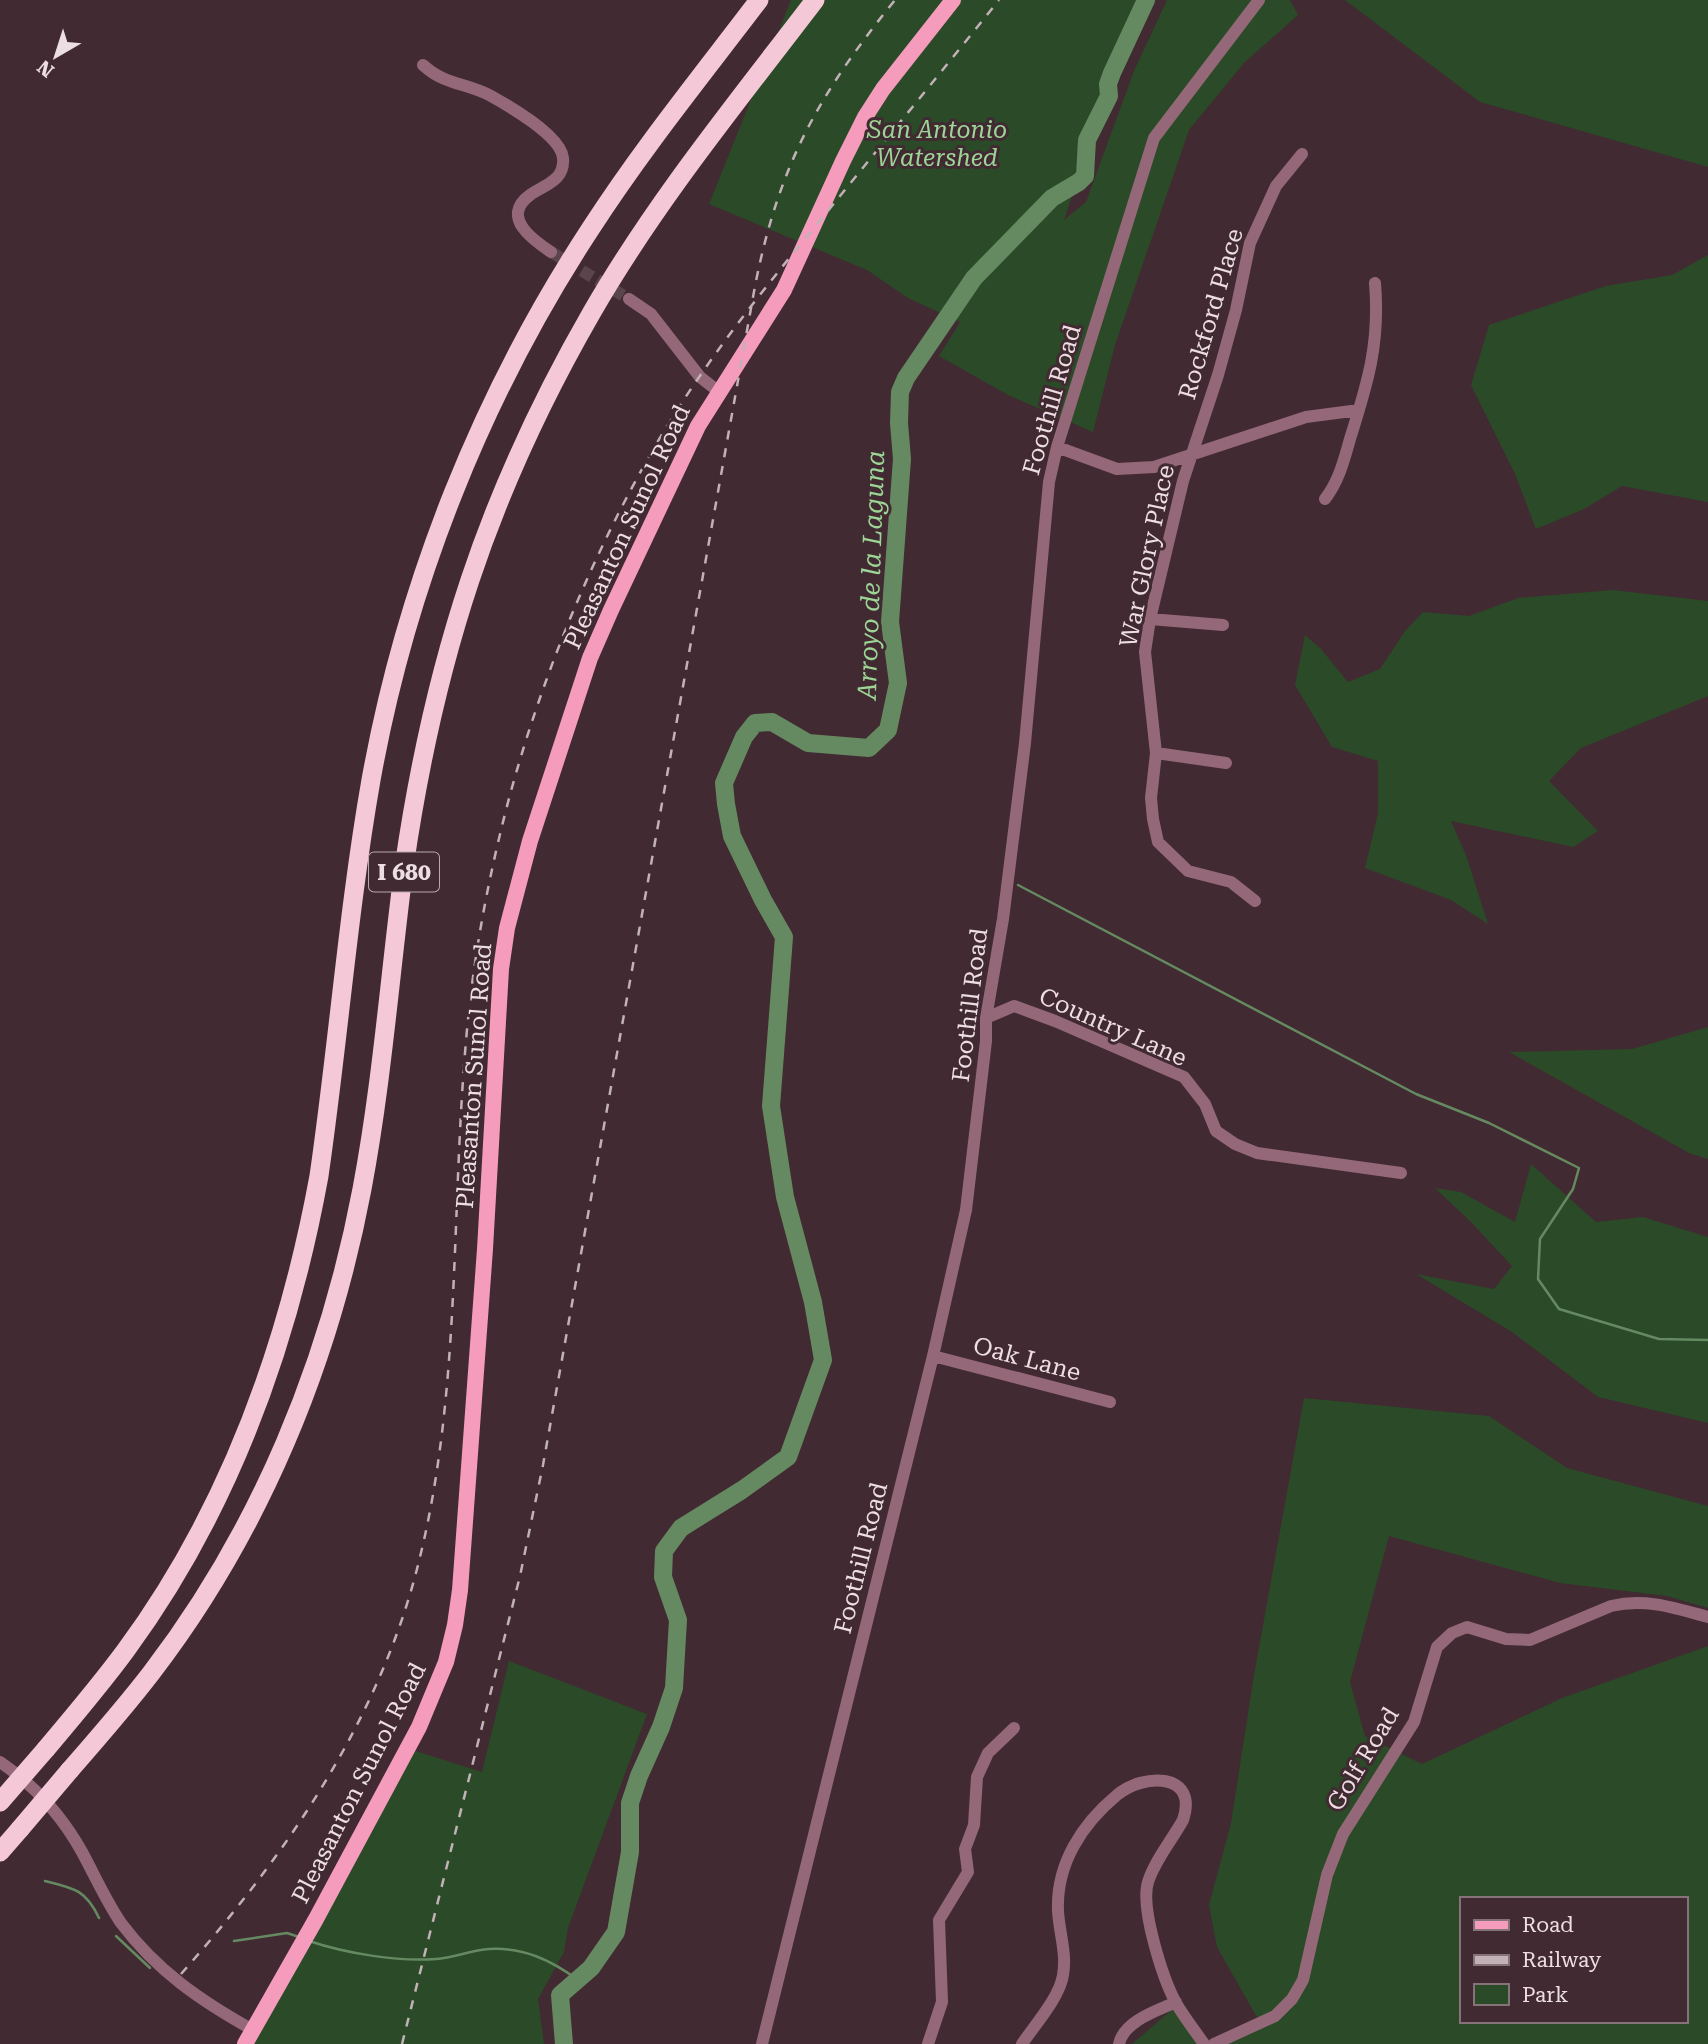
<svg xmlns="http://www.w3.org/2000/svg" width="1708" height="2044" font-family="'Roboto Serif',serif">
<style>
.green{fill:#2b4a28;fill-rule:evenodd}
.lines{fill:none;stroke-linecap:round;stroke-linejoin:round}
.stream{stroke:#658a61;stroke-width:2.5}
.river{stroke:#658a61;stroke-width:18}
.minor-tunnel{stroke:#5b454d;stroke-width:12;stroke-dasharray:12 6;stroke-linecap:butt}
.minor{stroke:#946878;stroke-width:12}
.major{stroke:#f59cbd;stroke-width:16}
.highway{stroke:#f4c8d7;stroke-width:19}
.rail{stroke:#c2b1b7;stroke-width:2.5;stroke-dasharray:9 9;stroke-linecap:butt}
.highway-bridge{stroke:#f4c8d7;stroke-width:19}
.labels{text-anchor:middle;dominant-baseline:central;stroke-width:6;stroke-linejoin:round;paint-order:stroke}
.shield{fill:#412a32;stroke:#b9a8ae;stroke-width:2}
.shield-label{font-size:23px;font-weight:bold;fill:#eddee3}
.park-label{font-size:24px;font-style:italic;fill:#9dd596;stroke:#412a32}
.street-label{font-size:24px;fill:#eddee3;stroke:#412a32}
.water-label{font-size:26px;font-style:italic;fill:#9cd596;stroke:#412a32}
</style>
<rect width="100%" height="100%" fill="#412a32"/>
<path class="green" d="M791 0H1143L1133 13 1064 220 1086 202 1134 71 1167 0H1290L1298 15 1244 63 1189 130 1115 345 1093 432 1008 395 939 356 960 322 908 298 867 270 709 204Z
M1345 0H1708V167L1480 102Z
M1708 255V502L1622 486 1584 509 1536 529 1515 474 1471 385 1489 325 1606 286 1672 275Z
M1613 590 1708 601V696L1581 748 1549 781 1598 831 1573 847 1451 821 1466 855 1488 924 1451 900 1365 868 1378 813V761L1332 747 1295 685 1305 635 1321 649 1348 682 1380 669 1405 631 1423 612 1469 616 1518 598Z
M1708 1027V1159L1689 1153 1509 1052 1632 1049Z
M1531 1164 1596 1222 1643 1217 1708 1237V1423L1598 1397 1512 1332 1416 1274 1494 1289 1512 1266 1471 1222 1435 1188 1461 1192 1515 1222Z
M1304 1398 1489 1416 1567 1468 1708 1506V1608L1667 1596 1560 1583 1389 1536 1350 1682 1365 1736 1422 1764 1562 1698 1708 1646V2044H1227L1262 2026 1217 1947 1209 1905 1231 1823 1254 1675ZM1461 1899H1685V2021H1461Z
M509 1661 647 1714 568 1928 564 1952 538 1999 544 2044H240L403 1747 482 1772Z
M1175 2007 1197 2044H1132Z"/>
<g class="lines">
<path class="stream" d="M1018 885 1416 1094 1489 1123 1579 1168 1573 1189 1540 1239 1538 1279 1559 1309 1659 1339 1708 1340
M45 1881C74 1888 86 1890 99 1918
M116 1936 150 1968
M234 1941 287 1933 299 1937
M309 1941C345 1953 397 1962 436 1959 454 1958 471 1950 489 1949 523 1947 551 1960 578 1980"/>
<path class="river" d="M564 2044 560 1995 591 1968 616 1932 630 1852V1803L639 1776 661 1727 674 1688 678 1620 663 1577 664 1551 681 1528 742 1490 788 1457 823 1360 813 1302 785 1197 771 1106 784 937 763 900 732 836 726 804 724 783 744 737 755 723 772 722 808 743 869 748 888 730 898 683 890 622 902 459 899 423 900 392 906 378 974 278 1052 198 1079 182 1085 176 1087 140 1109 96 1108 84 1112 73 1146 0"/>
<path class="minor-tunnel" d="M551 252 629 299"/>
<path class="minor" d="M423 65C446 86 465 82 491 96 509 106 561 136 563 158 565 181 544 185 530 195 500 217 533 240 551 252
M629 299 651 314 700 377 718 391
M1057 447 1117 469 1154 467 1306 417 1359 410
M1325 499C1339 481 1344 460 1350 439 1368 382 1380 343 1375 283
M1150 619 1223 625
M1156 753 1226 763
M1255 901 1231 882 1188 871 1158 842 1153 819 1151 798 1156 753 1145 652 1150 619 1183 481 1218 375 1236 310 1250 243 1276 186 1302 154
M986 1018 1014 1006 1055 1021 1184 1077 1205 1104 1216 1131 1235 1144 1257 1153 1401 1173
M933 1356 1110 1402
M0 1762C34 1785 62 1816 82 1852 95 1876 106 1901 121 1923 157 1971 201 2001 253 2030
M762 2044 933 1356 966 1210 986 1041V1018L1003 919 1025 743 1049 482 1057 447 1154 138 1259 0
M928 2044 942 2002 939 1920 968 1872 965 1849 974 1825 977 1777 988 1753 1014 1728
M1022 2044C1034 2026 1060 1997 1063 1975 1067 1954 1059 1931 1058 1911 1056 1864 1082 1824 1117 1795 1143 1773 1199 1772 1183 1820 1172 1840 1155 1860 1148 1882 1140 1908 1163 1979 1176 2003 1184 2017 1195 2031 1204 2044
M1119 2044C1124 2021 1156 2011 1176 2002
M1214 2044 1275 2016 1292 1999 1303 1980 1327 1875 1343 1834 1414 1722 1437 1647 1452 1633 1467 1627 1506 1639 1530 1640 1611 1606C1646 1598 1675 1608 1708 1617"/>
<path class="major" d="M245 2044 316 1919 419 1727 446 1662 455 1625 460 1590 485 1249 501 969 507 928 530 841 590 658 611 610 698 426 784 290 843 161 865 117 883 89 953 0"/>
<path class="highway" d="M46 1749C73 1717 101 1684 126 1650 229 1510 288 1345 319 1176 338 1045 348 911 371 780 406 585 482 394 591 228 642 149 702 75 759 0
M70 1770C98 1738 126 1706 152 1672 260 1531 329 1363 362 1189 382 1083 390 974 404 867 418 770 439 673 470 580 501 487 543 397 592 312 656 201 738 101 815 0
M0 1852 20 1829"/>
<path class="rail" d="M181 1974C288 1853 382 1716 420 1557 461 1389 451 1212 466 1041 473 957 489 873 511 791 543 675 590 560 650 455 697 372 757 297 818 223 878 149 939 75 999 0
M402 2044 520 1576 543 1465 755 286C779 165 818 95 895 0"/>
<path class="highway-bridge" d="M0 1802 46 1749
M20 1829 70 1770"/>
</g>
<g class="labels">
<rect class="shield" x="369" y="852.5" width="70" height="39" rx="5"/>
<g class="shield-label">
<text x="404" y="872">I 680</text>
</g>
<g class="park-label">
<text x="937" y="130">San Antonio<tspan x="937" dy="28">Watershed</tspan></text>
</g>
<g class="street-label">
<text transform="translate(1211 314) rotate(-74)">Rockford Place</text>
<text transform="translate(1052 400) rotate(-74)">Foothill Road</text>
<text transform="translate(627 527) rotate(-65)">Pleasanton Sunol Road</text>
<text transform="translate(1147 556) rotate(-78)">War Glory Place</text>
<text transform="translate(970 1005) rotate(-83)">Foothill Road</text>
<text transform="translate(1113 1027) rotate(24)">Country Lane</text>
<text transform="translate(474 1076) rotate(-86)">Pleasanton Sunol Road</text>
<text transform="translate(1027 1359) rotate(15)">Oak Lane</text>
<text transform="translate(861 1558) rotate(-76)">Foothill Road</text>
<text transform="translate(1363 1759) rotate(-59)">Golf Road</text>
<text transform="translate(359 1783) rotate(-63)">Pleasanton Sunol Road</text>
</g>
<g class="water-label">
<text transform="translate(871 575) rotate(-88)">Arroyo de la Laguna</text>
</g>
</g>
<rect x="1460" y="1897" width="228" height="126" fill="#412a32" stroke="#867279" stroke-width="2"/>
<rect x="1474" y="1920" width="35" height="10" fill="#f59cbd" stroke="#867279" stroke-width="2"/>
<text x="1522" y="1932" font-size="21" fill="#eddee3">Road</text>
<rect x="1474" y="1955" width="35" height="10" fill="#c2b1b7" stroke="#867279" stroke-width="2"/>
<text x="1522" y="1967" font-size="21" fill="#eddee3">Railway</text>
<rect x="1474" y="1984" width="35" height="21" fill="#2b4a28" stroke="#867279" stroke-width="2"/>
<text x="1522" y="2002" font-size="21" fill="#eddee3">Park</text>
<g transform="translate(56 56) rotate(219)" stroke="#412a32" stroke-width="5" paint-order="stroke">
<path d="M0-5L12 26L0 18L-12 26Z" fill="#eddee3"/>
<text y="-10" font-size="19" font-weight="bold" text-anchor="middle" fill="#eddee3">N</text>
</g>
</svg>
